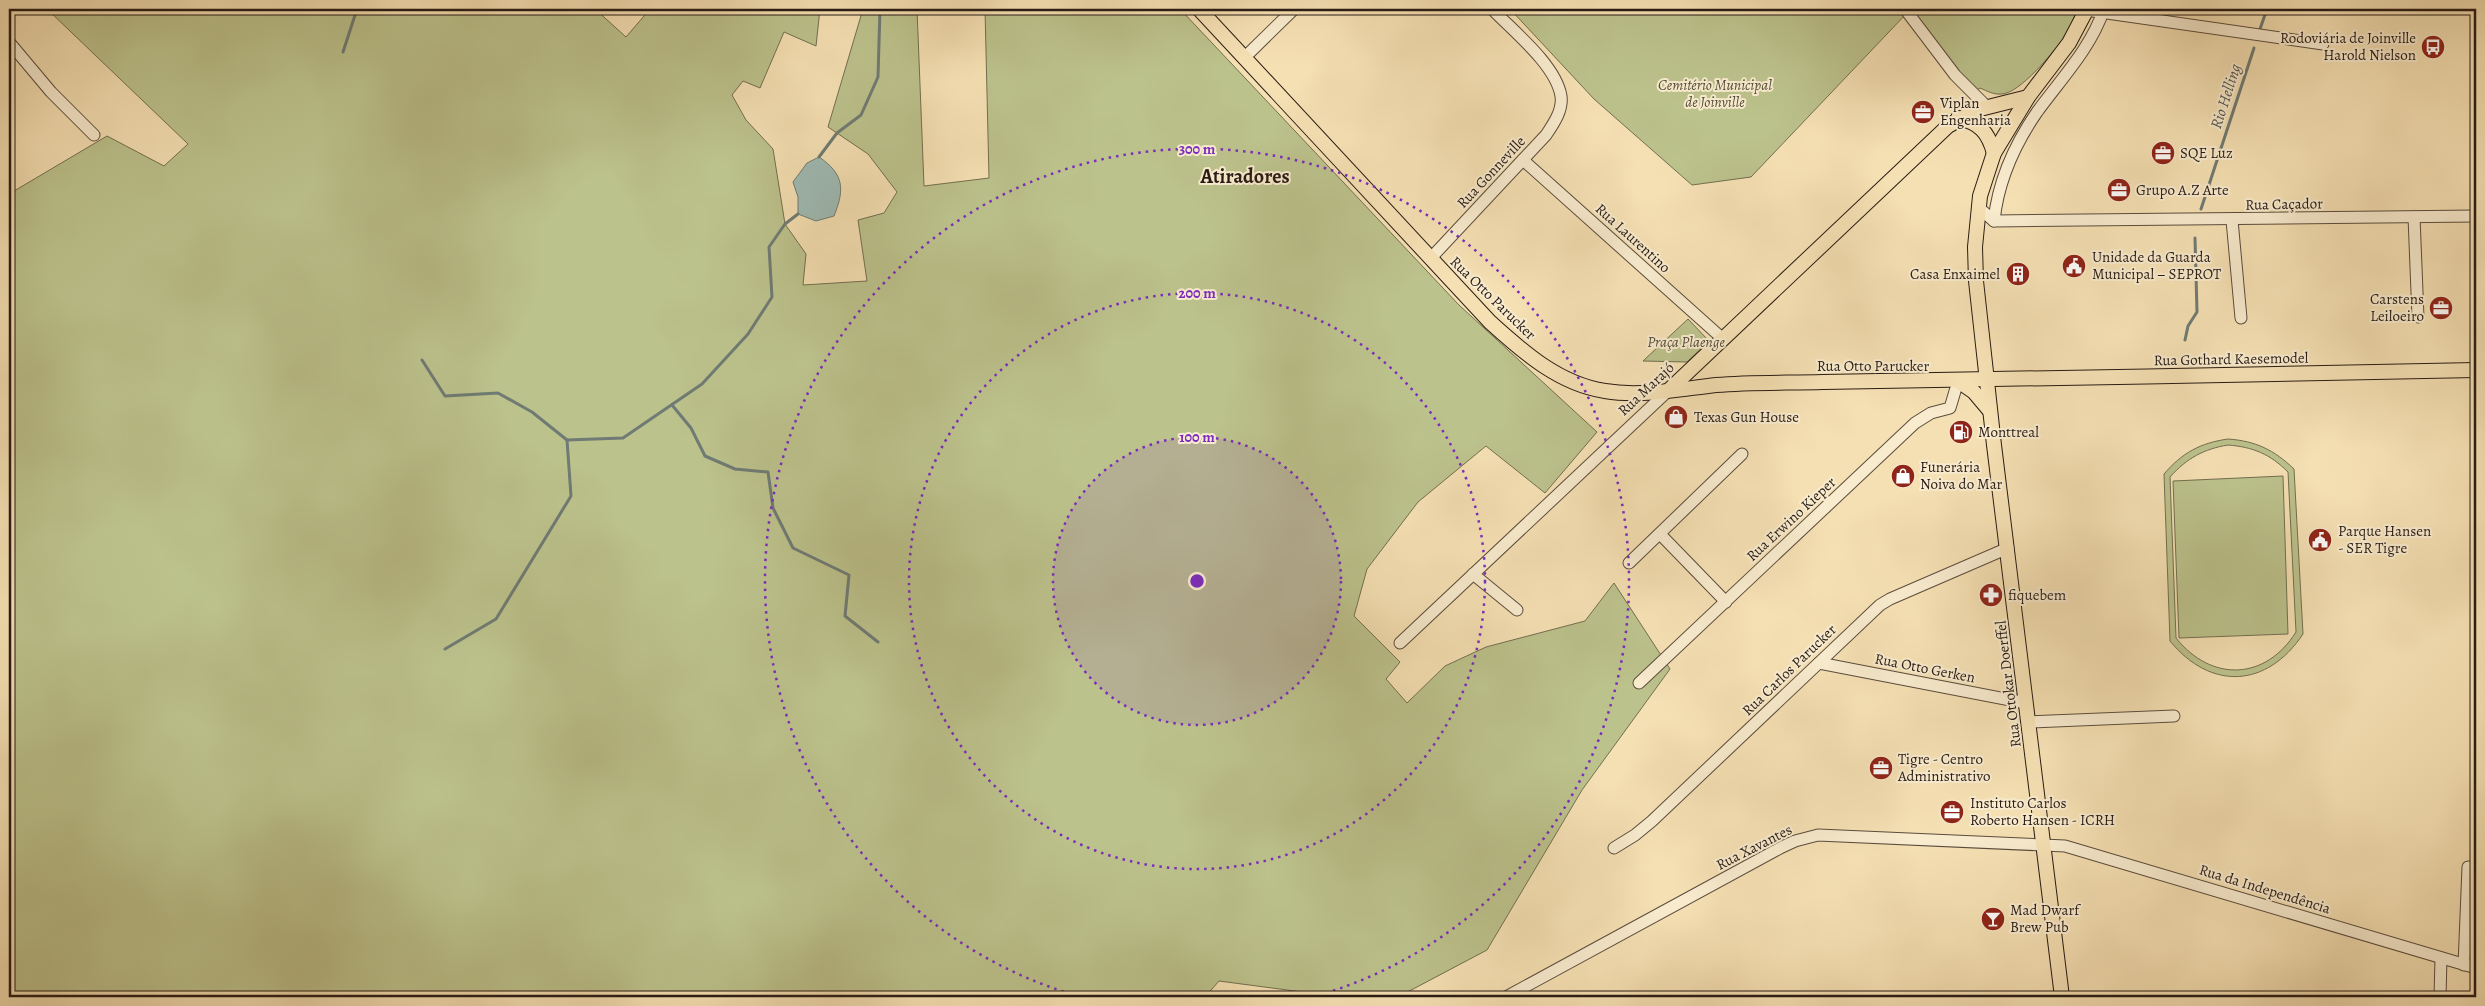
<svg xmlns="http://www.w3.org/2000/svg" width="2485" height="1006" viewBox="0 0 2485 1006" font-family="Alegreya,serif">
	<rect width="100%" height="100%" fill="#f5e0b3"/>
	<filter id="stains"><feTurbulence type="fractalNoise" baseFrequency=".004" numOctaves="4"/><feColorMatrix values="0 0 0 0 .2 0 0 0 0 .09 0 0 0 0 .02 0 0 0 .5 -.17"/></filter>
	<radialGradient id="worn" r=".72"><stop offset=".6" stop-color="#630" stop-opacity="0"/><stop offset="1" stop-color="#630" stop-opacity=".3"/></radialGradient>
	<g fill="#bcc28c" stroke="#726e50" fill-rule="evenodd">
		<path d="M47 9H595L626 37 650 9H820L816 46 784 32 760 88 743 81 732 95 746 120 773 149 785 224 806 254 803 285 867 281 858 220 884 213 897 192 868 154 828 127 863 9H917L924 186 989 178 985 9H1180L1459 305 1597 432 1545 493 1486 446 1418 502 1367 569 1354 616 1400 662 1386 679 1407 703 1445 666 1486 647 1585 621 1614 583 1670 669 1582 790 1487 950 1398 997H1340L1219 981 1205 997H9V194L107 136 164 166 188 144Z"/>
		<path d="M1510 9H2077C2074 18 2070 29 2064 37 2054 52 2020 93 2002 94 1994 95 1987 91 1980 88L1973 93 1907 13 1751 177 1692 185 1594 99Z"/>
		<path d="M1688 319 1709 341 1687 362 1643 361Z"/>
		<path d="M2228 439C2256 441 2274 450 2294 469L2303 634C2267 688 2211 691 2170 641L2164 474C2182 453 2200 443 2228 439ZM2228 445C2253 447 2270 454 2288 472L2296 632C2266 680 2212 683 2176 638L2170 477C2187 458 2204 449 2228 445Z"/>
		<path d="M2283 476 2288 634 2179 638 2173 481Z"/>
	</g>
	<path fill="#9ebbb4" stroke="#6f7b74" d="M819 157C844 174 845 189 834 216L816 221 798 214V197L793 182 807 163Z"/>
	<g fill="none" stroke-linecap="round" stroke-linejoin="round">
		<g stroke="#6f7b74" stroke-width="3">
			<path d="M2260 29 2267 9"/>
			<path d="M343 52 357 9"/>
			<path d="M819 157 837 133 861 115 878 77 880 9"/>
			<path d="M2201 209 2254 48"/>
			<path d="M2185 340 2188 326 2197 312 2195 238"/>
			<path d="M422 360 445 396 498 393 532 412 567 440 623 438 702 384 748 334 772 297 769 247 785 224 798 214"/>
			<path d="M672 405 691 428 705 456 735 469 768 472 773 508 793 548 849 575 845 616 878 642"/>
			<path d="M445 649 496 619 571 496 567 440"/>
		</g>
		<g stroke="#5b4c3c" stroke-width="13">
			<g id="minor">
				<path d="M2086 10 2323 44"/>
				<path d="M1908 13 1955 75 1987 107"/>
				<path d="M9 42 51 92 94 135"/>
				<path d="M1244 58 1294 9"/>
				<path d="M1523 160 1723 339"/>
				<path d="M1978 207 1994 221 2476 216"/>
				<path d="M2414 217 2418 317"/>
				<path d="M2232 220 2241 318"/>
				<path d="M1994 221C1998 182 2015 144 2037 112 2061 79 2091 48 2104 9"/>
				<path d="M1430 259 1546 135C1554 123 1563 110 1561 96 1556 65 1513 31 1492 9"/>
				<path d="M1660 534 1726 602"/>
				<path d="M1629 563 1742 454"/>
				<path d="M1473 574 1517 610"/>
				<path d="M1400 643 1669 390"/>
				<path d="M1819 663 2026 703"/>
				<path d="M1639 683 1915 423 1931 413 1950 408 1958 381"/>
				<path d="M2029 722 2174 716"/>
				<path d="M1614 848 1635 835 1652 821 1880 605 1890 599 2008 548"/>
				<path d="M2464 965 2468 867H2476"/>
				<path d="M1506 997 1782 847 1795 841 1818 835 2065 846 2476 968"/>
				<path d="M2440 997 2441 958"/>
			</g>
		</g>
		<g stroke="#281b14" stroke-width="16">
			<g id="major">
				<path d="M1199 9 1490 322C1523 352 1559 384 1605 391 1641 397 1680 389 1716 385 1751 382 1787 383 1823 382 2041 378 2258 375 2476 370"/>
				<path d="M1958 118C1980 123 1988 132 1994 153"/>
				<path d="M1958 381 1974 392 1990 411"/>
				<path d="M1669 390 1948 126 1976 110 2028 97"/>
				<path d="M2062 997 1994 445 1976 281 1975 247 1980 196 1994 153 2028 97 2069 43 2087 9"/>
			</g>
		</g>
		<use href="#minor" stroke="#f8ebce" stroke-width="11"/>
		<use href="#major" stroke="#f5e0b3" stroke-width="14"/>
	</g>
	<circle cx="1197" cy="581" r="144" fill="#7b2cbf" fill-opacity=".12"/>
	<g fill="none" stroke="#7b2cbf" stroke-width="2.5" stroke-dasharray="2.5 5">
		<circle cx="1197" cy="581" r="144"/>
		<circle cx="1197" cy="581" r="288"/>
		<path d="M1078 996A432 432 0 1 1 1316 996"/>
	</g>
	<defs>
		<g id="bus-disc" transform="scale(1.25)"><circle r="9.5" fill="#8f2418" stroke="#f8ebce"/><path d="M-5-6H5V4H4V6H2V4H-2V6H-4V4H-5ZM-3.5-4V0h7V-4ZM-3.5 1.2v1.5H-2V1.2ZM2 1.2v1.5H3.5V1.2Z" fill="#fff"/></g>
		<g id="office-disc" transform="scale(1.25)"><circle r="9.5" fill="#8f2418" stroke="#f8ebce"/><path d="M-6-3h4V-5.5h4V-3h4V5H-6ZM-1-4.5V-3h2v-1.5ZM-6 0V1H6V0Z" fill="#fff"/></g>
		<g id="civic-disc" transform="scale(1.25)"><circle r="9.5" fill="#8f2418" stroke="#f8ebce"/><path d="M-.6-6.5H3V-4.5H.6V-3L4-1V1h2V6H-6V1h2V-1L-.6-3ZM-1.2 2.5V6h2.4V2.5Z" fill="#fff"/></g>
		<g id="building-disc" transform="scale(1.25)"><circle r="9.5" fill="#8f2418" stroke="#f8ebce"/><path d="M-4-6H4V6H1V3H-1V6H-4ZM-2.5-4.3h1.7v1.8h-1.7ZM.8-4.3h1.7v1.8H.8ZM-2.5-1h1.7V.8h-1.7ZM.8-1h1.7V.8H.8Z" fill="#fff"/></g>
		<g id="shop-disc" transform="scale(1.25)"><circle r="9.5" fill="#8f2418" stroke="#f8ebce"/><path d="M-5-2.5h2.3a2.7 3.5 0 0 1 5.4 0H5L5.5 6h-11ZM-1.5-2.5h3a1.5 2.3 0 0 0-3 0Z" fill="#fff"/></g>
		<g id="fuel-disc" transform="scale(1.25)"><circle r="9.5" fill="#8f2418" stroke="#f8ebce"/><path d="M-5.5-6h7V0h2V4h1.3V-2.5L3-4.5l.8-.8L6-3V5H2.5V1h-1V6h-7ZM-4.2-4.7v3.2H.2V-4.7Z" fill="#fff"/></g>
		<g id="pharmacy-disc" transform="scale(1.25)"><circle r="9.5" fill="#8f2418" stroke="#f8ebce"/><path d="M-2-6h4v4h4v4h-4v4h-4v-4h-4v-4h4Z" fill="#fff"/></g>
		<g id="bar-disc" transform="scale(1.25)"><circle r="9.5" fill="#8f2418" stroke="#f8ebce"/><path d="M-6-5H6L.8 .8V4.5H3.5V6h-7V4.5H-.8V.8Z" fill="#fff"/></g>
	</defs>
	<g fill-rule="evenodd">
		<use href="#bus-disc" x="2433" y="47"/>
		<use href="#office-disc" x="1923" y="112"/>
		<use href="#office-disc" x="2163" y="153"/>
		<use href="#office-disc" x="2119" y="190"/>
		<use href="#civic-disc" x="2074" y="266"/>
		<use href="#building-disc" x="2018" y="274"/>
		<use href="#office-disc" x="2441" y="308"/>
		<use href="#shop-disc" x="1676" y="417"/>
		<use href="#fuel-disc" x="1961" y="432"/>
		<use href="#shop-disc" x="1903" y="476"/>
		<use href="#civic-disc" x="2320" y="540"/>
		<use href="#pharmacy-disc" x="1991" y="595"/>
		<use href="#office-disc" x="1881" y="768"/>
		<use href="#office-disc" x="1952" y="812"/>
		<use href="#bar-disc" x="1993" y="919"/>
	</g>
	<g text-anchor="middle" stroke-width="4" stroke-linejoin="round" paint-order="stroke">
		<g font-size="15" fill="#281b14" stroke="#f8ebce" text-anchor="start">
			<text x="2416" y="43" text-anchor="end">Rodoviária de Joinville<tspan x="2416" dy="17">Harold Nielson</tspan></text>
			<text x="1940" y="108">Viplan<tspan x="1940" dy="17">Engenharia</tspan></text>
			<text x="2180" y="158">SQE Luz</text>
			<text x="2136" y="195">Grupo A.Z Arte</text>
			<text x="2092" y="262">Unidade da Guarda<tspan x="2092" dy="17">Municipal – SEPROT</tspan></text>
			<text x="2000" y="279" text-anchor="end">Casa Enxaimel</text>
			<text x="2424" y="304" text-anchor="end">Carstens<tspan x="2424" dy="17">Leiloeiro</tspan></text>
			<text x="1694" y="422">Texas Gun House</text>
			<text x="1978" y="437">Monttreal</text>
			<text x="1920" y="472">Funerária<tspan x="1920" dy="17">Noiva do Mar</tspan></text>
			<text x="2338" y="536">Parque Hansen<tspan x="2338" dy="17">- SER Tigre</tspan></text>
			<text x="2008" y="600">fiquebem</text>
			<text x="1898" y="764">Tigre - Centro<tspan x="1898" dy="17">Administrativo</tspan></text>
			<text x="1970" y="808">Instituto Carlos<tspan x="1970" dy="17">Roberto Hansen - ICRH</tspan></text>
			<text x="2010" y="915">Mad Dwarf<tspan x="2010" dy="17">Brew Pub</tspan></text>
		</g>
		<g font-size="15" font-style="italic" fill="#544d38" stroke="#f8ebce">
			<text x="1715" y="90">Cemitério Municipal<tspan x="1715" dy="17">de Joinville</tspan></text>
			<text x="1686" y="347">Praça Plaenge</text>
		</g>
		<g font-size="15" fill="#281b14" stroke="#f8ebce">
			<text transform="translate(1491 172) rotate(-47)" y="5">Rua Gonneville</text>
			<text transform="translate(2284 204) rotate(-1)" y="5">Rua Caçador</text>
			<text transform="translate(1633 238) rotate(42)" y="5">Rua Laurentino</text>
			<text transform="translate(1493 298) rotate(44)" y="5">Rua Otto Parucker</text>
			<text transform="translate(2231 359) rotate(-1)" y="5">Rua Gothard Kaesemodel</text>
			<text x="1873" y="371">Rua Otto Parucker</text>
			<text transform="translate(1646 389) rotate(-43)" y="5">Rua Marajó</text>
			<text transform="translate(1791 519) rotate(-43)" y="5">Rua Erwino Kieper</text>
			<text transform="translate(1925 668) rotate(11)" y="5">Rua Otto Gerken</text>
			<text transform="translate(1789 670) rotate(-44)" y="5">Rua Carlos Parucker</text>
			<text transform="translate(2008 684) rotate(-97)" y="5">Rua Ottokar Doerffel</text>
			<text transform="translate(1754 847) rotate(-27)" y="5">Rua Xavantes</text>
			<text transform="translate(2265 889) rotate(17)" y="5">Rua da Independência</text>
		</g>
		<g font-size="16" font-style="italic" fill="#51534c" stroke="#f8ebce">
			<text transform="translate(2225 96) rotate(-72)" y="6">Rio Helling</text>
		</g>
		<g font-size="20" font-weight="bold" fill="#281b14" stroke="#f8ebce">
			<text x="1245" y="183">Atiradores</text>
		</g>
	</g>
	<circle cx="1197" cy="581" r="8" fill="#7b2cbf" stroke="#f8ebce" stroke-width="2.5"/>
	<g font-size="15" text-anchor="middle" font-weight="bold" fill="#7b2cbf" stroke="#f8ebce" stroke-width="4" stroke-linejoin="round" paint-order="stroke">
		<text x="1197" y="154">300 m</text>
		<text x="1197" y="298">200 m</text>
		<text x="1197" y="442">100 m</text>
	</g>
	<rect width="2485" height="1006" fill="none" stroke="#f5e0b3" stroke-width="30"/>
	<rect x="10" y="10" width="2465" height="986" fill="none" stroke="#281b14" stroke-width="2.5"/>
	<rect x="15" y="15" width="2455" height="976" fill="none" stroke="#281b14"/>
	<rect width="100%" height="100%" filter="url(#stains)"/>
	<rect width="100%" height="100%" fill="url(#worn)"/>
</svg>
